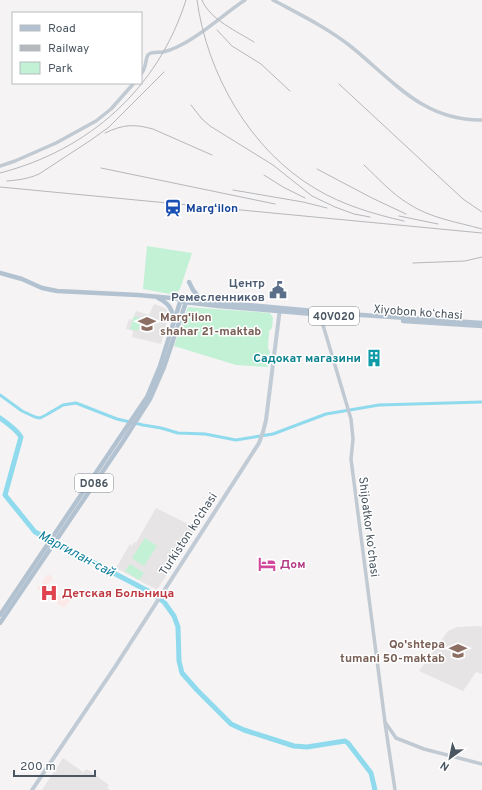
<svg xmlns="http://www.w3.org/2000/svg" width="482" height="790" viewBox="0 0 482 790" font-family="Overpass,sans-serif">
	<rect width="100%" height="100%" fill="#f5f3f3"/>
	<g fill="#e6e4e5">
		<path d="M154 304 163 307 167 310 169 314 161 344 132 337 133 331 126 329 129 319 132 320 136 311 149 315Z"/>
		<path d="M156 508 194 527 192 530 194 532 157 590 116 568 130 544 132 546 134 542 136 543Z"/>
		<path d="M476 626 482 627V674L476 672 463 691 419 671 448 631 457 627Z"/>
		<path d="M63 758 83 772 87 769 109 785 107 788 110 790H42Z"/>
	</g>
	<path fill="#fce8e6" d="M48 574 53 578 47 586 45 584 44 585 64 600 66 598 70 600 64 608 37 588 43 583 42 582Z"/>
	<g fill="#c3f1d5">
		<path d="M147 246 192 253 180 289 175 295 143 289Z"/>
		<path d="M188 307 270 313 273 318 272 328 269 331 268 348 270 352 268 367 236 365 174 346Z"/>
		<path d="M134 316 142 319 138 331 130 329Z"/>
		<path d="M145 538 157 546 144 566 132 558Z"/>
		<path d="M130 564 144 573 139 580 125 571Z"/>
	</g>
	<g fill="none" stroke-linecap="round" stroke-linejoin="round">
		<path stroke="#90daee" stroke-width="3" d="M0 395 22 411 35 417 40 418 46 415 63 405 76 403 117 419 143 425 161 428 178 433 205 434 236 440 273 434 326 414 379 405 482 402"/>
		<path stroke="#90daee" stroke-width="5" d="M0 418C8 424 16 429 21 437L5 495 35 532 150 592 164 602 174 616 178 627 179 661 182 673 197 690 231 724 244 730 294 746 307 747 345 741 348 743 371 773 375 790"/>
		<g stroke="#c1cad2" stroke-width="3.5">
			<path d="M273 0C299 14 326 27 349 45 392 79 422 121 482 120"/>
			<path d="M141 74C147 67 145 59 148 55 151 51 159 53 163 52 168 51 173 49 177 47 203 35 222 15 245 0"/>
			<path d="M0 166 15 161 56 143 96 121 111 109 134 83"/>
			<path d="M320 315 351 419 353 439 351 459 385 722 396 738 424 749 482 764"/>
			<path d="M385 723 395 790"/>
		</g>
		<path stroke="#c1cbd6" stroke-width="4" d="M32 790 115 667 259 443 263 432 266 420 280 308"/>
		<g stroke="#b3c2d1" stroke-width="4.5">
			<path d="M0 273 22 279 42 288 57 291 138 295 347 314 482 323"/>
			<path d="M189 282 193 290 202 301"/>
			<path d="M158 298C169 303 172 309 174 320"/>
			<path d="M184 302 218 306 348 317"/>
			<path d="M403 321 482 326"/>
			<path d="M0 615 147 397 160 366 181 299"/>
			<path d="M0 623 122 443 150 399 164 367 187 299"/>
		</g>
		<g stroke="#b5b8bd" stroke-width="1">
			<path d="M197 0C207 74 250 150 316 189 343 205 373 214 404 221"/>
			<path d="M202 0C209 19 238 32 254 42"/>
			<path d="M217 30 232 46 261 64 290 91"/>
			<path d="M339 84 463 199 482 212"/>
			<path d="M191 105 202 119 210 126 273 165 312 196 335 207 354 214 370 217"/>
			<path d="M105 133C124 124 134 124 153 129L212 155"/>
			<path d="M364 165C378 178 392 194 409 204 430 218 457 222 482 229"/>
			<path d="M101 168 275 204"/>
			<path d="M317 169 372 198 406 214"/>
			<path d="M0 173C89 150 158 89 186 0"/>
			<path d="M264 175 283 187 305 198"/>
			<path d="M7 181C18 180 28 179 39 174L91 140 109 127 164 72"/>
			<path d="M0 187 482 233"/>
			<path d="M233 190 303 202 327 208"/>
			<path d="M399 216 438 224"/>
			<path d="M413 263 465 261 482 257"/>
		</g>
	</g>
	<defs>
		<g id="station-bare" transform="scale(1.38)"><path d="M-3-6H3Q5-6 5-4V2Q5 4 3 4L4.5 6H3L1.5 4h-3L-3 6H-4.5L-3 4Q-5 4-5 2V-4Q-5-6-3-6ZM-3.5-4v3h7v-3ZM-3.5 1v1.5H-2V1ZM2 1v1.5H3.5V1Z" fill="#1a4fb4" stroke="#fff" stroke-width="2.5" paint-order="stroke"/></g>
		<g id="civic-bare" transform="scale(1.38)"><path d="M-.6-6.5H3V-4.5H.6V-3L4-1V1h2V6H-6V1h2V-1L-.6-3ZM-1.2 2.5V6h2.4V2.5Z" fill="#5c6f8a" stroke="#fff" stroke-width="2.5" paint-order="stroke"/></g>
		<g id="school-bare" transform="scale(1.38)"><path d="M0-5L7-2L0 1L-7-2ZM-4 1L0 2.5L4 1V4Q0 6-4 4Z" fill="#8d6e63" stroke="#fff" stroke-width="2.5" paint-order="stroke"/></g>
		<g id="building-bare" transform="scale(1.38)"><path d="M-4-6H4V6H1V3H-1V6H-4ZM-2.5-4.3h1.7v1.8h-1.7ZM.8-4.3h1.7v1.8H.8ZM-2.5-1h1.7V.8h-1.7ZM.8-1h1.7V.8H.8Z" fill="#0f9aa8" stroke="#fff" stroke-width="2.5" paint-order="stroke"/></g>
		<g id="hotel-bare" transform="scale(1.38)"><path d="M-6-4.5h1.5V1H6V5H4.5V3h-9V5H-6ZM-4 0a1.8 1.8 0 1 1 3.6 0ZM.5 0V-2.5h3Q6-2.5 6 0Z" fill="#d1479c" stroke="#fff" stroke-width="2.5" paint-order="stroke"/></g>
		<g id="hospital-bare" transform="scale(1.38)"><path d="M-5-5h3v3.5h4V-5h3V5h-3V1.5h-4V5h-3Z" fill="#e0444e" stroke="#fff" stroke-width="2.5" paint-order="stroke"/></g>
	</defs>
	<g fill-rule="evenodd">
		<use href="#station-bare" x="173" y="208"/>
		<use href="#civic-bare" x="278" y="290"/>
		<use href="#school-bare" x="147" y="324"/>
		<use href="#building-bare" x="374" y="358"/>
		<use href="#hotel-bare" x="267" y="564"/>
		<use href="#hospital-bare" x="49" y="593"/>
		<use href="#school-bare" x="458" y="651"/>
	</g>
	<g text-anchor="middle" stroke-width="3" stroke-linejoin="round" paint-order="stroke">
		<g fill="#fff" stroke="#808990" stroke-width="1">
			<rect x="309" y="307" width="50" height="18" rx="3"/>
			<rect x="75" y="474" width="38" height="18" rx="3"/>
		</g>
		<g font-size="11" font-weight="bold" fill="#4a5661">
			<text x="334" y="320">40V020</text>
			<text x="94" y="487">D086</text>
		</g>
		<g font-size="12" font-weight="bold" fill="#164399" stroke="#fff" text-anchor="start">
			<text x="186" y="212">Margʻilon</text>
		</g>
		<g font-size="12" font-weight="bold" fill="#4e5e75" stroke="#fff" text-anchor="end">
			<text x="265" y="287">Центр<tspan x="265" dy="14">Ремесленников</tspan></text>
		</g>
		<g font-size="12" fill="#4a5661" stroke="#fff">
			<text transform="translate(418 312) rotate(4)" y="4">Xiyobon koʻchasi</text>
			<text transform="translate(369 527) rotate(83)" y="4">Shijoatkor koʻchasi</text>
			<text transform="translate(188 534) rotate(-57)" y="4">Turkiston ko’chasi</text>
		</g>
		<g font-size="12" font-weight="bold" fill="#785e54" stroke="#fff" text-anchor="start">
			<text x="160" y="321">Marg'ilon<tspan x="160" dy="14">shahar 21-maktab</tspan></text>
			<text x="445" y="648" text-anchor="end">Qo'shtepa<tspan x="445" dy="14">tumani 50-maktab</tspan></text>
		</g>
		<g font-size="12" font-weight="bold" fill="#0d838f" stroke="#fff" text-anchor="end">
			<text x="361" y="362">Садокат магазини</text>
		</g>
		<g font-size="12" font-weight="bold" fill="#b23c85" stroke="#fff" text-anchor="start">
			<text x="280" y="568">Дом</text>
		</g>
		<g font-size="12" font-weight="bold" fill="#be3a42" stroke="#fff" text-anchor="start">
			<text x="62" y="597">Детская Больница</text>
		</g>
		<g font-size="13" font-style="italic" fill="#0c7c9b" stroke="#fff">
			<text transform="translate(77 553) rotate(28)" y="5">Маргилан-сай</text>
		</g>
	</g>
	<rect x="12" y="12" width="130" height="72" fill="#ffffff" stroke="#b7bbc0"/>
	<rect x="20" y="25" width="20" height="6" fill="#b3c2d1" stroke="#b7bbc0"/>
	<text x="48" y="32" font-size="12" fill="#4a5661">Road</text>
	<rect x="20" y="45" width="20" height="6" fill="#b5b8bd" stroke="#b7bbc0"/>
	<text x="48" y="52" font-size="12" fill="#4a5661">Railway</text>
	<rect x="20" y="62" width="20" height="12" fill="#c3f1d5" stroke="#b7bbc0"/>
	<text x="48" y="72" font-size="12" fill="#4a5661">Park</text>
	<g transform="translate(450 758) rotate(213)" stroke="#ffffff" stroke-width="3" paint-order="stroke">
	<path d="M0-3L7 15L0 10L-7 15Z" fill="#4a5661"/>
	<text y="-6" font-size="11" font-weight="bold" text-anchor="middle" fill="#4a5661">N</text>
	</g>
	<path d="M14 770v6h81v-6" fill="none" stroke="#4a5661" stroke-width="2"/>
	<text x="20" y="770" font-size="12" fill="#4a5661" stroke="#ffffff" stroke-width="3" paint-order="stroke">200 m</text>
</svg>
